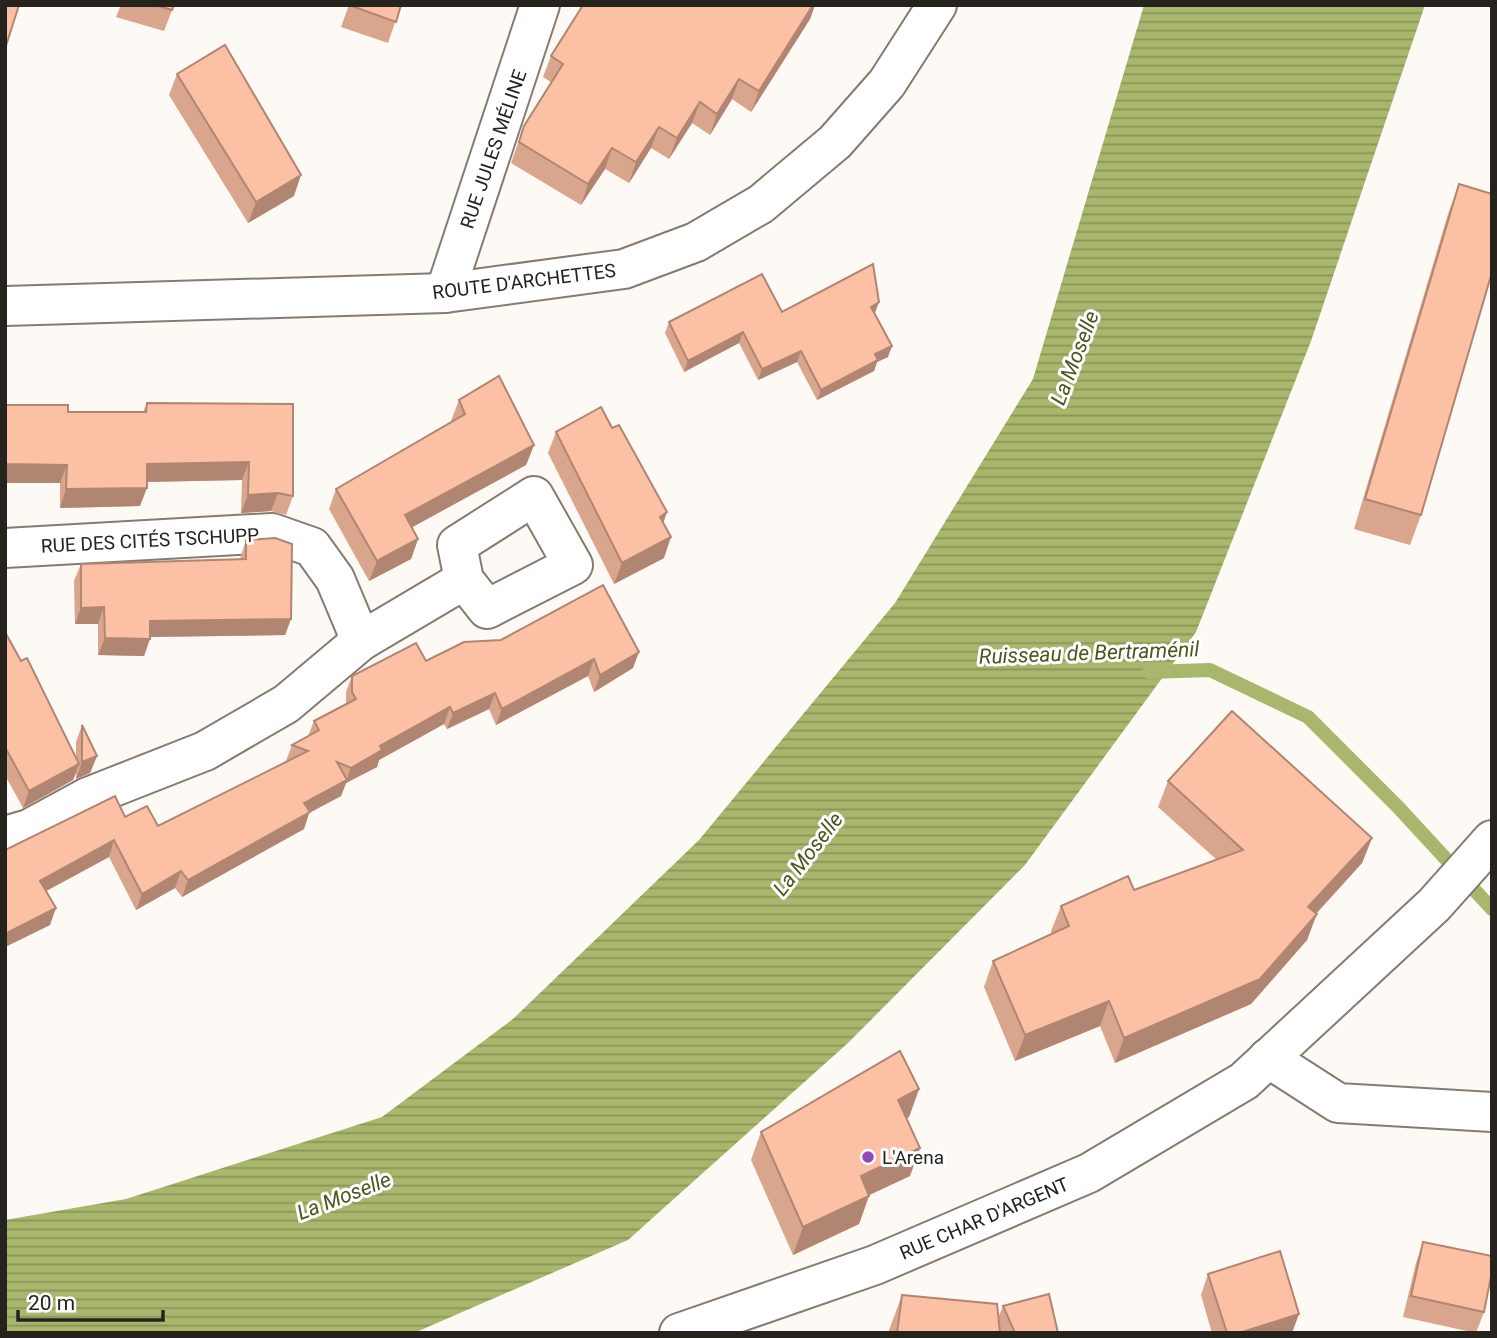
<svg xmlns="http://www.w3.org/2000/svg" width="1497" height="1338" viewBox="0 0 1497 1338" font-family="Roboto,sans-serif">
	<defs>
		<pattern id="water-rules" width="6" height="5" patternUnits="userSpaceOnUse" patternTransform="scale(1.75)"><rect width="6" height="5" fill="#a9b76d"/><path d="M0 2.5h6" fill="none" stroke="#899459"/></pattern>
	</defs>
	<rect width="100%" height="100%" fill="#fdf9f4"/>
	<path fill="url(#water-rules)" d="M1144 5H1425L1311 341 1196 632 1025 865 848 1043 628 1240 414 1333H5V1220L126 1199 382 1117 513 1019 699 840 895 603 1033 379Z"/>
	<g fill="none" stroke-linecap="round" stroke-linejoin="round">
		<path stroke="#a9b76d" stroke-width="14" d="M1149 672 1210 670 1308 717 1398 807 1492 909"/>
		<g stroke="#857b70" stroke-width="42">
			<g id="street">
				<path d="M445 293 540 5"/>
				<path d="M534 496 573 565 487 609 464 580 457 545Z"/>
				<path d="M5 548 272 533 312 547 335 579 361 641 286 704 205 751 88 797 29 829 5 836"/>
				<path d="M361 641 464 580"/>
				<path d="M1268 1058 1338 1103 1492 1112"/>
			</g>
		</g>
		<g stroke="#857b70" stroke-width="42">
			<path id="secondary" d="M5 306 445 293 624 269 696 242 761 204 835 142 887 83 937 5"/>
		</g>
		<g stroke="#857b70" stroke-width="42">
			<path id="primary" d="M679 1333 875 1265 1089 1173 1244 1081 1434 905 1492 840"/>
		</g>
		<use href="#street" stroke="#fff" stroke-width="38"/>
		<use href="#secondary" stroke="#fff" stroke-width="38"/>
		<use href="#primary" stroke="#fff" stroke-width="38"/>
	</g>
	<g fill="#d9a58d">
		<path d="M121 5H174L164 31 116 17Z"/>
		<path d="M349 5H401L388 43 341 27Z"/>
		<path d="M583 5H815L810 19 751 112 732 99 710 135 692 123 669 159 651 148 629 183 605 169 581 205 511 163 524 126 551 82 543 77 551 56Z"/>
		<path d="M177 74 294 196 248 223 169 95Z"/>
		<path d="M1459 184 1421 515 1410 545 1354 529 1448 214Z"/>
		<path d="M782 312 875 313 874 314 888 357 877 362 874 371 817 400 797 362 758 380 739 343 684 372 665 333 669 322Z"/>
		<path d="M459 400 534 445 526 465 412 527 418 539 411 559 369 581 329 509 336 489 452 422 451 421Z"/>
		<path d="M147 403 293 404V496L286 515 271 511 241 513 242 480 147 482 140 506 60 508V483H5V405L68 412H143Z"/>
		<path d="M556 432 663 523 664 558 614 584 548 453Z"/>
		<path d="M246 540 291 619 285 635 150 637 144 656 98 655V624H75L74 581 81 564 240 559Z"/>
		<path d="M603 585 633 668 594 692 588 676 496 725 489 709 447 729 444 724 379 760 377 767 346 783 341 796 309 813 304 829 182 897 175 888 136 910 109 857 46 891 50 925 5 947V850L125 817 158 826 287 761H286L292 745 308 736 314 721 346 704V692L352 676 426 661 501 640Z"/>
		<path d="M5 632 76 757V742L82 725 97 756 90 773 76 779V773L73 780 23 808 5 775Z"/>
		<path d="M1168 781 1372 838 1362 863 1316 914 1307 940 1251 1004 1115 1063 1100 1026 1015 1061 984 987 993 961 1052 934 1051 931 1061 906 1134 890 1217 860 1158 807Z"/>
		<path d="M919 1089 909 1117 906 1119 910 1176 869 1195 859 1224 793 1255 751 1160 761 1132Z"/>
		<path d="M1423 1242 1484 1312 1476 1333 1403 1317 1416 1263Z"/>
		<path d="M1208 1274 1292 1333H1212L1201 1295Z"/>
		<path d="M902 1295 998 1318 1003 1306 1058 1333H888Z"/>
	</g>
	<g fill="#b08673">
		<path d="M813 5H815L810 19 751 112 759 91Z"/>
		<path d="M739 79 732 99 710 135 717 114Z"/>
		<path d="M700 102 692 123 669 159 677 138Z"/>
		<path d="M659 127 651 148 629 183 636 162Z"/>
		<path d="M612 148 605 169 581 205 588 184Z"/>
		<path d="M301 175 294 196 248 223 256 202Z"/>
		<path d="M879 302 875 313 867 318 871 307Z"/>
		<path d="M743 332 739 343 684 372 688 361Z"/>
		<path d="M892 346 888 357 877 362 874 371 817 400 821 390 875 354Z"/>
		<path d="M801 351 797 362 758 380 762 369Z"/>
		<path d="M534 445 526 465 398 535 405 515Z"/>
		<path d="M249 462 242 480 140 482 147 464Z"/>
		<path d="M5 464 67 465 60 483H5Z"/>
		<path d="M147 488 140 506 60 508 66 489Z"/>
		<path d="M278 493 271 511 241 513 248 495Z"/>
		<path d="M667 512 660 533V517Z"/>
		<path d="M671 537 664 558 614 584 622 563Z"/>
		<path d="M418 539 411 559 369 581 377 561Z"/>
		<path d="M104 607 98 624H75L81 608Z"/>
		<path d="M291 619 285 635 144 637 150 621Z"/>
		<path d="M105 638 150 639 144 656 98 655Z"/>
		<path d="M639 652 633 668 594 692 600 675Z"/>
		<path d="M594 659 588 676 496 725 502 709Z"/>
		<path d="M495 693 489 709 447 729 453 713Z"/>
		<path d="M450 707 444 724 379 760 377 767 346 783 341 796 309 813 304 829 182 897 188 880 304 803 346 781 351 768 380 746Z"/>
		<path d="M97 756 90 773 76 779 82 762Z"/>
		<path d="M79 764 73 780 23 808 29 791Z"/>
		<path d="M1372 838 1362 863 1299 932 1308 907Z"/>
		<path d="M114 840 109 857 35 897 40 881Z"/>
		<path d="M181 871 175 888 136 910 142 894Z"/>
		<path d="M56 908 50 925 5 947V934Z"/>
		<path d="M1317 914 1307 940 1251 1004 1115 1063 1124 1038Z"/>
		<path d="M1109 1001 1100 1026 1015 1061 1025 1035Z"/>
		<path d="M919 1089 909 1117 887 1128 898 1100Z"/>
		<path d="M920 1148 910 1176 850 1204 861 1176Z"/>
		<path d="M869 1196 859 1224 793 1255 803 1227Z"/>
		<path d="M1299 1314 1292 1333H1239Z"/>
	</g>
	<g fill="#fcc0a4" stroke="#b08673" stroke-width="2">
		<path d="M5 5H19L5 49Z"/>
		<path d="M155 5H174L172 10Z"/>
		<path d="M349 5H401L396 22Z"/>
		<path d="M583 5H813L759 91 739 79 717 114 700 102 677 138 659 127 636 162 612 148 588 184 519 142 524 126 563 64 551 56Z"/>
		<path d="M225 45 301 175 256 202 177 74Z"/>
		<path d="M1459 184 1492 194V272L1421 515 1365 499Z"/>
		<path d="M873 264 879 302 871 307 892 346 875 354 878 360 821 390 801 351 762 369 743 332 688 361 669 322 762 274 782 312Z"/>
		<path d="M499 376 534 445 405 515 418 539 377 561 336 489 465 414 459 400Z"/>
		<path d="M147 403 293 404V496L278 493 248 495 249 462 147 464V488L66 489 67 465 5 464V405H68V412H146Z"/>
		<path d="M601 407 612 428 619 425 667 512 660 517 671 537 622 563 556 432Z"/>
		<path d="M275 538 292 544 291 619 150 621V639L105 638 104 607 81 608V564L246 559V540Z"/>
		<path d="M603 585 639 652 600 675 594 659 502 709 495 693 453 713 450 707 380 746 382 750 351 768 337 762 347 780 304 803 310 812 188 880 181 871 142 894 114 840 40 881 56 908 5 934V850L115 796 125 817 147 806 158 826 308 751 292 745 319 730 314 721 356 699 352 692V676L416 643 426 661 464 642 501 640Z"/>
		<path d="M5 632 21 661 27 658 79 764 29 791 5 747Z"/>
		<path d="M1232 711 1372 838 1308 907 1317 914 1260 979 1124 1038 1109 1001 1025 1035 993 961 1069 926 1061 906 1128 876 1134 890 1243 850 1168 781Z"/>
		<path d="M82 725 97 756 82 762Z"/>
		<path d="M900 1051 919 1089 898 1100 920 1148 861 1176 869 1196 803 1227 761 1132Z"/>
		<path d="M1423 1242 1492 1256V1271L1484 1312 1411 1296Z"/>
		<path d="M1280 1251 1299 1314 1239 1333H1227L1208 1274Z"/>
		<path d="M1049 1294 1058 1333H1015L1003 1306Z"/>
		<path d="M902 1295 997 1304 1000 1333H897Z"/>
	</g>
	<circle fill="#9249bb" stroke="#fff" stroke-width="2.5" cx="868" cy="1157" r="7"/>
	<g text-anchor="middle" stroke-width="6" stroke-linejoin="round" paint-order="stroke">
		<g font-size="19" fill="#26221e" stroke="#fff">
			<text transform="translate(493 149) rotate(-71)" y="7">RUE JULES MÉLINE</text>
			<text transform="translate(524 281) rotate(-7)" y="7">ROUTE D'ARCHETTES</text>
			<text transform="translate(150 540) rotate(-3)" y="7">RUE DES CITÉS TSCHUPP</text>
			<text transform="translate(984 1218) rotate(-23)" y="7">RUE CHAR D'ARGENT</text>
		</g>
		<g font-size="19" fill="#26221e" stroke="#fff" text-anchor="start">
			<text x="882" y="1164">L'Arena</text>
		</g>
		<g font-size="21" font-style="italic" fill="#4d5620" stroke="#fff">
			<text transform="translate(1075 358) rotate(-69)" y="7">La Moselle</text>
			<text transform="translate(1089 653) rotate(-2)" y="7">Ruisseau de Bertraménil</text>
			<text transform="translate(808 854) rotate(-52)" y="7">La Moselle</text>
			<text transform="translate(344 1196) rotate(-21)" y="7">La Moselle</text>
		</g>
	</g>
	<rect width="1497" height="1338" fill="none" stroke="#26221e" stroke-width="14"/>
	<path d="M18 1310v10h145v-10" fill="none" stroke="#26221e" stroke-width="3.5"/>
	<text x="28" y="1310" font-size="21" fill="#26221e" stroke="#ffffff" stroke-width="5" paint-order="stroke">20 m</text>
</svg>
